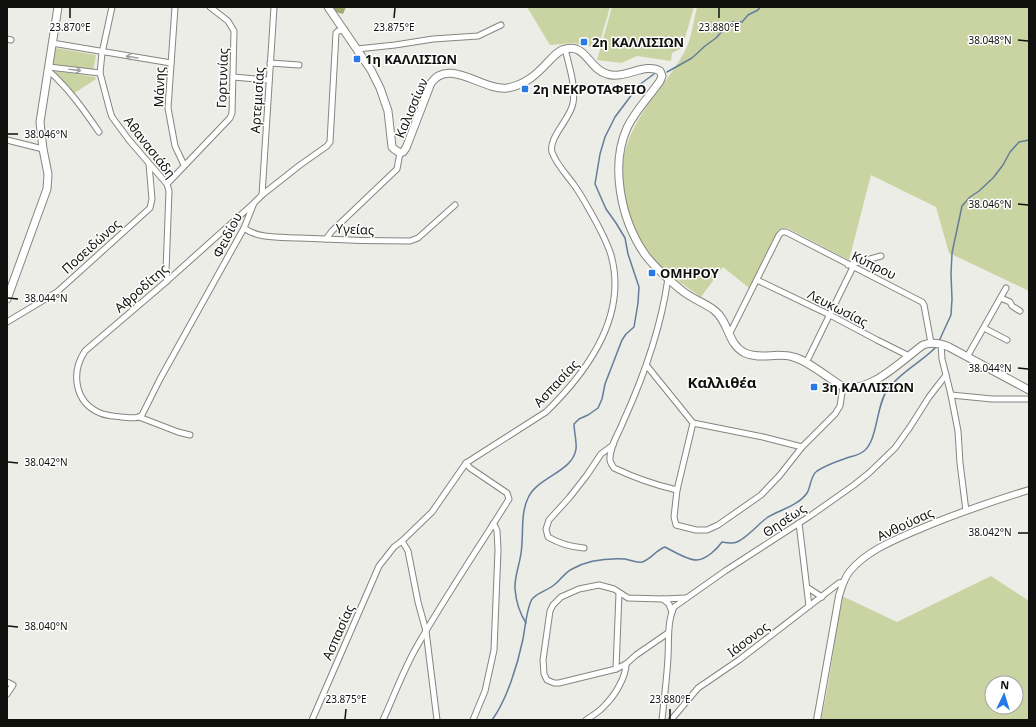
<svg xmlns="http://www.w3.org/2000/svg" width="1036" height="727" viewBox="0 0 1036 727" font-family="'Noto Sans',sans-serif">
	<rect width="100%" height="100%" fill="#ebede6"/>
	<g fill="#cad4a2" fill-rule="evenodd">
		<path d="M527 7H610L598 48 573 43 550 45Z"/>
		<path d="M612 7H694L682 48 672 53 671 61 637 56 621 63 597 60Z"/>
		<path d="M697 7H1029V291L949 253 936 207 871 175 849 260 787 228 779 229 749 288 723 267 701 297C681 283 659 268 644 248 633 231 622 193 622 173 622 160 626 144 632 132 646 102 670 79 685 51 691 40 694 19 697 7Z"/>
		<path d="M56 48 96 55 93 72 53 64Z"/>
		<path d="M56 71 95 77 96 79 73 94 55 73Z"/>
		<path d="M991 576 1029 601V720H821C831 679 834 638 842 596L897 622ZM992 683H1016V707H992Z"/>
	</g>
	<path fill="#a2ac74" d="M330 7H346L343 14 336 12Z"/>
	<g fill="none" stroke-linecap="round" stroke-linejoin="round">
		<g stroke="#657c9b" stroke-width="1.5">
			<path d="M667 72 692 58 705 46 716 38 726 27 732 22H742L748 15 758 10 760 7"/>
			<path d="M939 341 951 315 952 299 951 274 952 253 962 206 970 197 979 191 993 178 1003 165 1010 152 1019 142 1029 140"/>
			<path d="M526 623C519 612 516 602 515 589 514 578 520 563 521 553 524 535 520 515 528 498 537 477 573 472 576 449 577 443 574 431 574 424L579 419 588 415 598 408 602 399 605 384 622 340 626 334 634 327 638 303 639 287 628 254 625 238 616 223 606 209 595 184 600 154 605 137 615 117 639 85 654 74"/>
			<path d="M492 720C507 700 518 663 523 639 525 629 527 604 533 598 539 592 548 590 554 585 561 580 564 573 572 569 588 560 606 558 625 559 630 560 637 563 642 562 650 560 656 550 665 547 673 551 689 561 697 560 707 559 717 549 722 542 727 543 733 544 737 542 748 537 758 524 768 517 780 510 799 505 807 493 811 487 810 476 817 471 825 466 835 462 844 459 851 456 858 456 864 451 878 440 876 404 888 389 899 373 923 361 936 347"/>
		</g>
		<g stroke="#858680" stroke-width="7">
			<g id="minor">
				<path d="M112 7 102 53 100 73 110 111 112 117 129 140 167 184 169 191 166 271 167 281"/>
				<path d="M175 7 168 108 175 146 184 165"/>
				<path d="M7 39 11 40"/>
				<path d="M52 43 171 63"/>
				<path d="M357 49 395 45 433 39 478 36 501 25"/>
				<path d="M270 63 299 65"/>
				<path d="M49 67 100 73"/>
				<path d="M49 71C69 89 84 110 99 132"/>
				<path d="M233 77 269 80"/>
				<path d="M7 140 43 149"/>
				<path d="M167 184 230 118 232 113 234 31 228 21 210 7"/>
				<path d="M262 195 274 7"/>
				<path d="M254 203 167 281 85 351C71 372 74 402 100 413 107 416 114 416 121 417 128 417 137 420 142 415L160 379 244 228 254 203 262 195 300 165 327 146 330 142 336 33 338 31 345 30"/>
				<path d="M244 228C258 239 282 237 300 238 337 240 374 241 410 241L418 238 455 205"/>
				<path d="M326 239 332 231 397 169 400 153"/>
				<path d="M848 265 881 256"/>
				<path d="M668 278C661 329 644 376 623 422 619 433 609 447 610 460 610 463 613 466 614 468 635 478 655 485 677 490"/>
				<path d="M757 280 830 315 877 340 909 356"/>
				<path d="M1001 298 1010 302 1012 306 1020 311"/>
				<path d="M7 322 57 292 150 208 152 199 149 164"/>
				<path d="M984 328 1007 340"/>
				<path d="M729 335 779 235 782 232H786L922 302 924 305 931 343"/>
				<path d="M941 344 942 359 951 395 958 431 960 463 966 511"/>
				<path d="M967 357 1006 288"/>
				<path d="M806 363 853 267"/>
				<path d="M647 366 693 423 763 437 802 447"/>
				<path d="M951 395 992 399H1029"/>
				<path d="M139 417 178 432 190 435"/>
				<path d="M693 423 677 490 674 517 676 525 696 530H707L718 525 761 495 780 475 802 447 835 414 840 406 843 386"/>
				<path d="M799 523 809 606"/>
				<path d="M402 541 408 551 418 602 426 631 437 720"/>
				<path d="M584 548C571 547 560 544 548 537L546 529 549 520 569 498 587 475 601 454 613 445"/>
				<path d="M808 588 822 597"/>
				<path d="M663 599 669 604 672 612"/>
				<path d="M668 633 636 655 626 664 616 669 559 683H554L547 680 544 674 543 660 550 611 553 605 561 597 579 589 599 585 614 589 628 598 663 599 686 598"/>
				<path d="M616 669 619 593"/>
				<path d="M7 682 13 685 7 694"/>
				<path d="M312 720 379 566 394 547 402 541 432 512 466 463 546 412C587 372 628 316 611 255 606 239 598 225 590 211 585 202 580 193 574 185 567 175 556 164 552 152 548 138 571 118 573 103 576 86 569 66 565 49"/>
				<path d="M383 720C394 696 403 671 416 648 445 597 478 549 509 499L507 493 470 468 466 463"/>
				<path d="M473 720 485 691 494 650 498 550 497 531 495 526 493 524"/>
				<path d="M586 720C593 715 601 711 606 704 615 695 626 677 626 664"/>
				<path d="M662 720C664 699 667 678 668 657 669 641 667 622 674 607L725 571 810 516 854 485 869 473 895 448 910 427 929 397 946 375"/>
				<path d="M671 720 698 688 739 660 839 583 844 582"/>
			</g>
		</g>
		<g stroke="#858680" stroke-width="8">
			<path id="tertiary" d="M817 720 839 596C842 587 844 578 850 571 867 551 892 541 915 531 952 515 990 502 1029 490"/>
		</g>
		<g stroke="#858680" stroke-width="9">
			<g id="secondary">
				<path d="M328 7 371 70 380 88 388 111 392 147 394 149 400 153 403 152 406 148 431 83C449 57 483 91 507 88 525 85 536 75 548 62 552 58 556 53 562 50 586 41 588 69 607 74 624 80 645 62 660 71L662 76 660 81C649 97 635 111 627 128 610 166 621 219 644 253 653 266 668 279 680 289 690 298 703 302 714 310 729 321 727 344 745 353 760 360 777 352 793 357 807 360 827 377 840 385 866 398 903 359 923 345 932 342 940 343 949 347L1029 390"/>
				<path d="M7 299 47 189 48 174 43 149 40 122 58 7"/>
			</g>
		</g>
		<use href="#minor" stroke="#fff" stroke-width="5"/>
		<use href="#tertiary" stroke="#fff" stroke-width="6"/>
		<use href="#secondary" stroke="#fff" stroke-width="7"/>
	</g>
	<defs><path id="oneway-shaft" d="M-6 0H5M1.5-3L5.5 0L1.5 3" fill="none" stroke-width="1.6" stroke-linecap="round" stroke-linejoin="round"/></defs>
	<g stroke="#9fa09f">
		<use href="#oneway-shaft" transform="translate(132 57) rotate(-171)"/>
		<use href="#oneway-shaft" transform="translate(75 70) rotate(7)"/>
	</g>
	<path fill="none" stroke="#10110e" stroke-width="1.5" d="M70 18V8M394 18 395 8M719 18V8M1018 40 1028 41M8 134H18M1018 204 1028 205M8 298 18 299M1018 368 1028 369M8 462 18 463M1018 533H1028M8 626 18 627M345 719 346 709M670 719V709"/>
	<g fill="#297ae5" stroke="#fff" stroke-width="1.5">
		<rect x="580" y="38" width="8" height="8" rx="2"/>
		<rect x="353" y="55" width="8" height="8" rx="2"/>
		<rect x="521" y="85" width="8" height="8" rx="2"/>
		<rect x="648" y="269" width="8" height="8" rx="2"/>
		<rect x="810" y="383" width="8" height="8" rx="2"/>
	</g>
	<g text-anchor="middle" stroke-width="3" stroke-linejoin="round" paint-order="stroke">
		<g font-size="13" font-weight="bold" fill="#10110e" stroke="#fff" text-anchor="start">
			<text x="592" y="47">2η ΚΑΛΛΙΣΙΩΝ</text>
			<text x="365" y="64">1η ΚΑΛΛΙΣΙΩΝ</text>
			<text x="533" y="94">2η ΝΕΚΡΟΤΑΦΕΙΟ</text>
			<text x="660" y="278">ΟΜΗΡΟΥ</text>
			<text x="822" y="392">3η ΚΑΛΛΙΣΙΩΝ</text>
		</g>
		<g font-size="13" fill="#10110e" stroke="#fff">
			<text transform="translate(222 78) rotate(-88)" y="5">Γορτυνίας</text>
			<text transform="translate(159 87) rotate(-88)" y="5">Μάνης</text>
			<text transform="translate(257 100) rotate(-86)" y="5">Αρτεμισίας</text>
			<text transform="translate(411 108) rotate(-67)" y="5">Καλισσίων</text>
			<text transform="translate(150 147) rotate(52)" y="5">Αθανασιάδη</text>
			<text transform="translate(355 229) rotate(2)" y="5">Υγείας</text>
			<text transform="translate(227 235) rotate(-63)" y="5">Φειδίου</text>
			<text transform="translate(91 246) rotate(-42)" y="5">Ποσειδώνος</text>
			<text transform="translate(874 265) rotate(26)" y="5">Κύπρου</text>
			<text transform="translate(141 288) rotate(-41)" y="5">Αφροδίτης</text>
			<text transform="translate(838 308) rotate(27)" y="5">Λευκωσίας</text>
			<text transform="translate(556 383) rotate(-47)" y="5">Ασπασίας</text>
			<text transform="translate(784 520) rotate(-34)" y="5">Θησέως</text>
			<text transform="translate(905 524) rotate(-25)" y="5">Ανθούσας</text>
			<text transform="translate(338 632) rotate(-66)" y="5">Ασπασίας</text>
			<text transform="translate(748 639) rotate(-37)" y="5">Ιάσονος</text>
		</g>
		<g font-size="15" font-weight="bold" fill="#10110e" stroke="#fff">
			<text x="722" y="388">Καλλιθέα</text>
		</g>
	</g>
	<g font-size="10" text-anchor="middle" fill="#10110e" stroke="#fff" stroke-width="3" stroke-linejoin="round" paint-order="stroke">
		<text x="70" y="31">23.870°E</text>
		<text x="394" y="31">23.875°E</text>
		<text x="719" y="31">23.880°E</text>
		<text x="990" y="44">38.048°N</text>
		<text x="46" y="138">38.046°N</text>
		<text x="990" y="208">38.046°N</text>
		<text x="46" y="302">38.044°N</text>
		<text x="990" y="372">38.044°N</text>
		<text x="46" y="466">38.042°N</text>
		<text x="990" y="536">38.042°N</text>
		<text x="46" y="630">38.040°N</text>
		<text x="346" y="703">23.875°E</text>
		<text x="670" y="703">23.880°E</text>
	</g>
	<rect width="1036" height="727" fill="none" stroke="#10110e" stroke-width="16"/>
	<g transform="translate(1004 695) rotate(4)"><circle r="19" fill="#ffffff" stroke="#9fa09f"/>
	<path d="M0-3L7 15L0 10L-7 15Z" fill="#297ae5"/>
	<text y="-6" font-size="11" font-weight="bold" text-anchor="middle" fill="#10110e">N</text>
	</g>
</svg>
